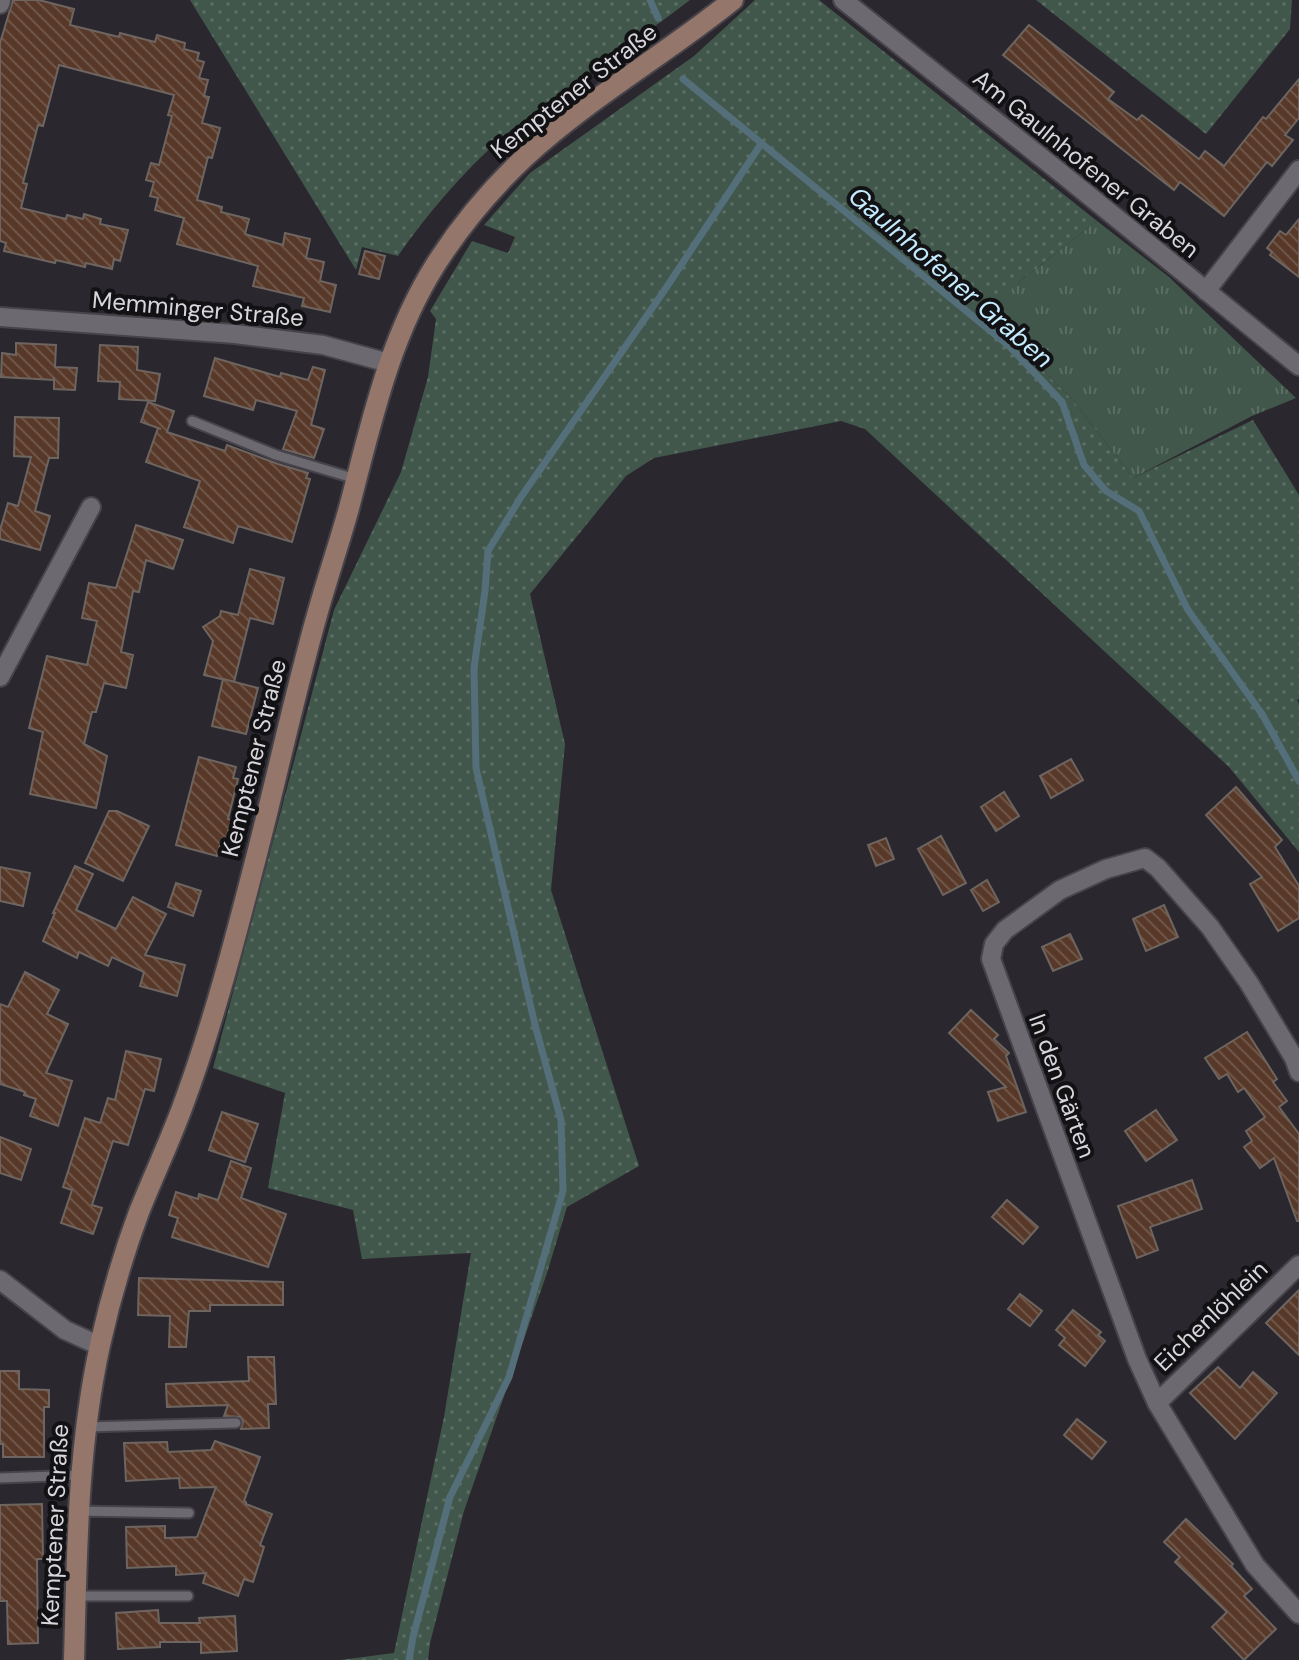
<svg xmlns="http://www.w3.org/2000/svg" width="1299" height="1660" viewBox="0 0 1299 1660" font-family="'DM Sans',sans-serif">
	<defs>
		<pattern id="grass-dots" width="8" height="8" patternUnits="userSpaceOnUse" patternTransform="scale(2)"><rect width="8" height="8" fill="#41574b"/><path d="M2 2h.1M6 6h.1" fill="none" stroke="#5c6e64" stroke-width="1.8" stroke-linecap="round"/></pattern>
		<pattern id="park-tufts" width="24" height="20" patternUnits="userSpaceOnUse" patternTransform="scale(2)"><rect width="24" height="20" fill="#41574b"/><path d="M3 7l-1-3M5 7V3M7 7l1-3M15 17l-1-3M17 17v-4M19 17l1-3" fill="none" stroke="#5c6e64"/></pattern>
		<pattern id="building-back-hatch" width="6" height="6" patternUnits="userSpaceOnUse" patternTransform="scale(2)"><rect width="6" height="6" fill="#583929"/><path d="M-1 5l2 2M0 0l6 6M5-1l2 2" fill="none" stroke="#6f5547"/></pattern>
	</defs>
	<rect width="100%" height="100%" fill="#2a272e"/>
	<g fill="url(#grass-dots)">
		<path d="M190 0H690C632 45 570 84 512 130 472 161 427 214 398 256L362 247 356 270Z"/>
		<path d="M755 0H819L1097 221 1019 282 1000 328 1072 399 1133 478 1253 420 1299 495V699L1297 700 1299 704V852L1229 767 865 429 841 421 654 458 626 476 530 594 565 744 551 890 639 1166 567 1207 547 1273 464 1511 430 1643 428 1660H340L394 1653 444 1417 471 1253 362 1259 353 1210 268 1188 285 1093 213 1068 334 610 401 472 428 377 436 319 430 311 472 241 508 253 515 237 484 225 530 173 694 56Z"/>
		<path d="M1036 0H1292L1290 29 1206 134Z"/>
	</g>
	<path fill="url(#park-tufts)" d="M1097 221 1169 277 1296 398 1252 416 1133 478 1072 399 1000 328V301L1019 282Z"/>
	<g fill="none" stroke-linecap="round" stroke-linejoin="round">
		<g stroke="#546e7a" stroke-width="7">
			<path d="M650 0 658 18"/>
			<path d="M683 79 1009 346 1062 402 1084 465 1106 491 1139 511 1188 610 1262 714 1299 781"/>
			<path d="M546 1249 563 1191 561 1120 535 1025 476 768 474 668 485 591 488 551 521 497 664 291 761 144"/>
			<path d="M409 1660 413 1637 450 1497 509 1377 547 1246"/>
		</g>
	</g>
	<g fill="url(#building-back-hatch)" stroke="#6e6560" stroke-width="2">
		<path d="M13 0H39L74 9 70 25 119 37 120 33 155 42 157 35 185 43 184 49 199 53 197 60 204 62 199 78 208 80 204 96 209 97 202 123 220 128 212 158 208 157 197 200 222 207 221 212 249 219 245 234 283 245 285 233 310 239 306 258 324 262 320 281 336 285 330 312 302 306 304 298 253 286 258 266 177 244 184 218 155 210 158 198 150 196 154 182 146 180 151 163 159 165 172 116 168 115 174 95 59 65 43 126 38 125 23 183 27 184 21 208 66 219 67 215 83 219 84 214 101 219 100 224 128 230 120 261 114 259 112 269 86 263 85 267 56 260 55 263 4 251 6 243 0 241V43Z"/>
		<path d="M1029 25 1114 92 1108 99 1137 120 1142 115 1199 159 1205 151 1224 166 1263 117 1266 119 1299 79V118L1285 135 1293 140 1272 166 1267 162 1224 216 1180 182 1174 190 1003 55Z"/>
		<path d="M1299 219V277L1270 255 1272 252 1267 248 1280 231 1286 235Z"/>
		<path d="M365 251 385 256 379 279 359 274Z"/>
		<path d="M16 343 56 345 55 367 77 368 75 390 54 389V377V380L1 377 2 353 16 355Z"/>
		<path d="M100 345 138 347 137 370 160 374 155 401 119 399 120 382 98 381Z"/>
		<path d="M215 358 280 377 281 373 308 380 313 367 325 370 311 425 324 429 314 458 283 449 297 411 256 400 253 410 204 396Z"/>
		<path d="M148 402 174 411 167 432 225 451 227 445 278 464 308 473 306 478 310 479 292 542 238 526 233 543 184 527 200 481 146 462 158 428 161 429 141 422Z"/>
		<path d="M15 417 59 418 58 458H49L35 511 50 516 40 550 0 539V530L8 503 18 506 31 457 14 456Z"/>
		<path d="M136 525 183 540 173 569 146 560 139 592 133 591 121 652 133 655 126 688 104 683 96 712H92L84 744 107 756 96 808 30 794 43 732 29 728 47 656 87 665 97 621 82 618 89 583 116 588Z"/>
		<path d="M250 569 284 578 273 624 250 618 234 682 204 675 213 641 203 627 220 616 221 611 238 615Z"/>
		<path d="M223 679 258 688 246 734 212 726Z"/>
		<path d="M199 757 236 767 233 778 238 779 228 819 231 820 226 839 222 838 217 856 176 845Z"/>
		<path d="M1071 759 1083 780 1051 798 1040 776Z"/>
		<path d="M1236 787 1282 840 1275 847 1299 886V918L1278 931 1250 884 1262 877 1206 815Z"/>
		<path d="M1004 792 1019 816 996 831 981 807Z"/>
		<path d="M109 811H117L149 826 123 881 85 863Z"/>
		<path d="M941 836 966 883 943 895 918 849Z"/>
		<path d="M886 838 894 859 876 866 868 845Z"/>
		<path d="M75 866 93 874 76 910 116 929 133 897 166 914 145 955 185 965 177 996 140 986 144 972 112 957 108 966 79 952 77 958 43 941 55 913H53Z"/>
		<path d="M0 867 30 873 23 906 0 901Z"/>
		<path d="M987 880 999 902 983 911 971 890Z"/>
		<path d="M176 883 201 891 193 916 168 907Z"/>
		<path d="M1164 905 1178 937 1146 951 1133 919Z"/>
		<path d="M1070 934 1082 959 1053 971 1042 947Z"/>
		<path d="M25 972 59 990 47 1014 68 1024 46 1073 72 1081 58 1126 30 1116 36 1099 24 1095 25 1092 0 1084V1004L8 1007Z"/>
		<path d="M971 1010 998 1035 994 1039 1009 1053 1006 1056 1026 1112 998 1121 988 1092 1006 1087 949 1033Z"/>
		<path d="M1247 1032 1277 1079 1273 1082 1287 1101 1279 1107 1299 1134V1221H1297L1274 1158 1260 1168 1244 1147 1252 1141 1246 1131 1265 1117 1244 1088 1238 1092 1227 1074 1219 1079 1205 1058Z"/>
		<path d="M126 1051 161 1059 154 1091 145 1089 128 1145 113 1141 92 1205 102 1208 93 1234 61 1223 72 1190 63 1187 85 1118 100 1123 108 1098 115 1100Z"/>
		<path d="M1156 1110 1177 1140 1146 1161 1125 1131Z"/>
		<path d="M222 1112 258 1124 245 1162 209 1150Z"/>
		<path d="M0 1137 31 1149 21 1180 0 1173Z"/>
		<path d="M231 1161 251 1168 241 1198 286 1214 268 1267 172 1237 178 1218 169 1215 176 1192 198 1199 199 1194 218 1200Z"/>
		<path d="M1192 1180 1202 1209 1150 1227 1158 1250 1137 1258 1118 1206Z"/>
		<path d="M1007 1200 1038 1227 1023 1244 992 1217Z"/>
		<path d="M139 1278 283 1282V1305H210V1311H189L186 1347H169L170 1316 138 1315Z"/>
		<path d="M1299 1290V1355L1266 1323Z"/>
		<path d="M1020 1294 1042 1311 1030 1326 1008 1309Z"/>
		<path d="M1073 1310 1101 1332 1098 1335 1105 1341 1085 1366 1059 1345 1065 1338 1056 1330Z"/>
		<path d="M248 1357H274L276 1404H268L269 1428 241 1429 243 1422 240 1417 224 1416 228 1405 167 1407 166 1384 249 1381Z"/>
		<path d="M1218 1367 1240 1388 1253 1372 1277 1393 1235 1439 1190 1393Z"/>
		<path d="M0 1371H19V1389L49 1390V1407H44V1457H3V1444H0Z"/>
		<path d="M1077 1419 1106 1442 1092 1459 1064 1435Z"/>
		<path d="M215 1441 260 1457 244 1501 246 1502V1504L272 1514 260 1545 264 1547 253 1582 244 1579 238 1596 203 1583 206 1573 176 1575V1566L127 1568 126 1527 165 1526V1538L197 1537 216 1487 180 1488 179 1478 126 1481 124 1443 167 1442 168 1452 211 1450Z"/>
		<path d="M42 1504 43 1559H37L38 1643 8 1644 7 1601H0V1505Z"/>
		<path d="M1186 1519 1233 1564 1231 1566 1252 1589 1244 1596 1276 1629 1244 1660 1212 1627 1227 1612 1175 1562 1180 1557 1164 1542Z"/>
		<path d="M158 1610 159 1623H200L199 1618 235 1616 237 1651 201 1653V1642H160V1647L118 1649 116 1613Z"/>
	</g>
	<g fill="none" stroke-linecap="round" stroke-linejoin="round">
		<g stroke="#46434a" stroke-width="13">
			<g id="lane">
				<path d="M192 421 276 455 356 479"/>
				<path d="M85 1427 236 1423"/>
				<path d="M0 1478 80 1475"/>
				<path d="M78 1511 189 1513"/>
				<path d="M76 1596H188"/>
			</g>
		</g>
		<g stroke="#46434a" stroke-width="22">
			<g id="street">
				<path d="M843 0 1061 173 1299 366"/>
				<path d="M0 4 1 0"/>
				<path d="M1206 291 1299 170"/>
				<path d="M0 317 235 334 323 345 389 363"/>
				<path d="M0 677 91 507"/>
				<path d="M1299 1072 1294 1058 1249 983 1210 927 1158 868 1145 858 1106 869 1060 890 1005 930 994 944 991 959 1137 1359 1157 1403 1255 1565 1299 1614"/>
				<path d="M0 1280 65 1330 100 1346"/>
				<path d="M1157 1403 1299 1265"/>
			</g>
		</g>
		<g stroke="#46434a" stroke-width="24">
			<path id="secondary" d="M74 1660C77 1554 77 1450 100 1345 110 1300 123 1255 139 1212 153 1177 169 1143 182 1108 213 1025 236 936 258 850 278 772 295 693 317 615 327 579 339 544 349 508 371 424 389 338 436 264 461 225 491 189 525 157 589 98 666 54 733 0"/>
		</g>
		<use href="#lane" stroke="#6c6971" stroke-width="9"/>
		<use href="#street" stroke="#6c6971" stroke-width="18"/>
		<use href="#secondary" stroke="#95766a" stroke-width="20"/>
	</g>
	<g text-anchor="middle" stroke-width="8" stroke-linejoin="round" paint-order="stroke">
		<g font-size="24" fill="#d8d6db" stroke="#121114">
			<text transform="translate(574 91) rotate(-38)" y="8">Kemptener Straße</text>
			<text transform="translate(1086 164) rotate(39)" y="8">Am Gaulnhofener Graben</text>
			<text transform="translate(198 309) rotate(5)" y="8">Memminger Straße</text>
			<text transform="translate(254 758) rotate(-76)" y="8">Kemptener Straße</text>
			<text transform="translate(1062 1086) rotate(70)" y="8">In den Gärten</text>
			<text transform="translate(1211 1316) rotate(-44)" y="8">Eichenlöhlein</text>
			<text transform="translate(55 1525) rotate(-87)" y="8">Kemptener Straße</text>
		</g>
		<g font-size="26" font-style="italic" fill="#c4ebfe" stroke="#121114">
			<text transform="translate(951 277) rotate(41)" y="9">Gaulnhofener Graben</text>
		</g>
	</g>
</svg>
